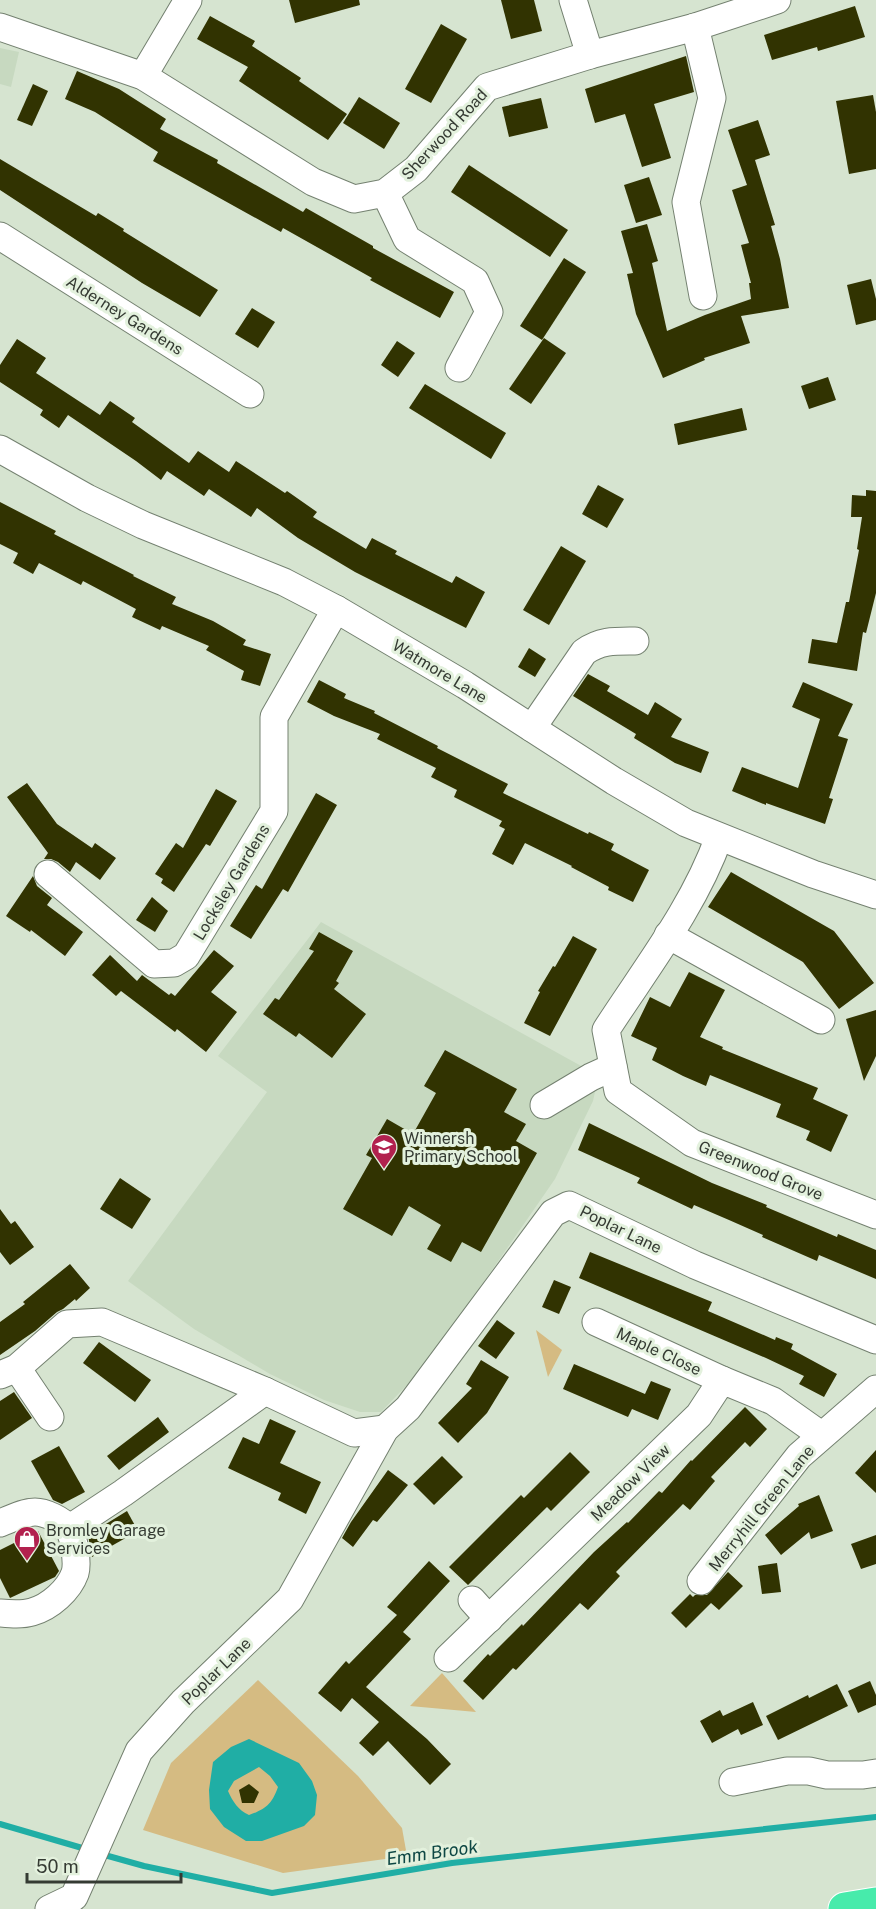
<svg xmlns="http://www.w3.org/2000/svg" width="876" height="1909" viewBox="0 0 876 1909" font-family="'Public Sans',sans-serif">
	<rect width="100%" height="100%" fill="#d6e4d0"/>
	<g fill="#c7d9c0">
		<path d="M0 48 19 52 11 87 0 84Z"/>
		<path d="M321 922 583 1067 595 1092 593 1101 555 1179 427 1364 381 1412H360L324 1400 270 1374 194 1329 128 1281 267 1092 218 1056Z"/>
	</g>
	<g fill="#d5bb82">
		<path d="M536 1330 562 1350 548 1377Z"/>
		<path d="M442 1673 476 1712 410 1706Z"/>
		<path d="M258 1680 358 1776 402 1828 407 1856 283 1873 143 1830 171 1763Z"/>
	</g>
	<path fill="#20aea5" fill-rule="evenodd" d="M249 1739 299 1763 312 1781 317 1795 315 1815 304 1826 262 1841H246L224 1827 210 1809 209 1790 213 1762 231 1747ZM259 1767 270 1776 278 1787C272 1804 266 1809 249 1815 238 1810 233 1802 228 1791L234 1781Z"/>
	<g fill="none" stroke-linecap="round" stroke-linejoin="round">
		<g stroke="#20aea5" stroke-width="6">
			<path d="M0 1824 89 1850"/>
			<path d="M101 1854 144 1866 272 1893 452 1863 876 1817"/>
		</g>
	</g>
	<g fill="#313301">
		<path d="M289 0H359L360 5 295 23Z"/>
		<path d="M501 0H534L542 31 511 39Z"/>
		<path d="M855 6 865 37 818 51 817 47 772 60 764 35Z"/>
		<path d="M210 16 255 41 252 46 301 78 299 81 347 114 328 140 239 81 248 67 197 39Z"/>
		<path d="M441 24 467 39 431 103 405 89Z"/>
		<path d="M686 56 694 92 654 104 671 158 642 167 625 114 595 123 585 89Z"/>
		<path d="M77 71 119 89 166 119 160 129 218 160 217 163 303 212 306 208 373 246V248L454 292 440 318 370 280 372 278 283 228 281 232 153 161 158 152 95 112 65 99Z"/>
		<path d="M33 84 48 91 32 126 17 120Z"/>
		<path d="M873 95 876 112V169L849 174 836 101Z"/>
		<path d="M359 97 400 123 384 149 343 123Z"/>
		<path d="M541 98 548 128 509 137 502 107Z"/>
		<path d="M758 120 770 155 755 160 775 225 771 226 780 259 789 308 741 316 750 343 704 358 705 360 663 378 636 314 627 274 633 273 621 231 647 224 658 261 652 263 667 331 705 315 751 299 749 283H751L741 245 749 243 732 190 747 185 728 130Z"/>
		<path d="M0 159 96 216 98 213 124 229 123 231 218 290 200 317 142 283 0 190Z"/>
		<path d="M469 165 568 230 550 257 451 192Z"/>
		<path d="M649 177 662 215 636 223 624 185Z"/>
		<path d="M564 258 586 272 542 340 520 326Z"/>
		<path d="M871 279 876 299V320L856 325 847 285Z"/>
		<path d="M252 308 275 322 258 348 235 334Z"/>
		<path d="M544 338 566 353 531 404 509 389Z"/>
		<path d="M17 339 46 358 36 373 100 415 110 401 135 418 132 422 189 463 198 451 229 472 236 461 285 493 287 491 317 512 313 517 366 549 372 538 397 551 395 554 452 583 456 576 485 592 466 628 355 572 298 538 257 508 251 517 209 489 204 496 167 471 161 480 136 461 68 415 59 428 40 415 43 410 0 382V365Z"/>
		<path d="M397 341 415 353 398 377 381 365Z"/>
		<path d="M828 377 836 400 809 409 801 386Z"/>
		<path d="M425 384 506 433 491 459 409 408Z"/>
		<path d="M742 408 747 430 678 445 674 424Z"/>
		<path d="M598 485 624 499 607 528 582 514Z"/>
		<path d="M866 490 876 491V593L866 633 863 632 857 671 808 663 812 639 837 643 846 602H849L859 550 857 549 862 517H851L852 495 866 496Z"/>
		<path d="M0 502 56 531 54 534 134 575 133 576 176 597 172 604 213 621 246 640 243 645 271 654 260 686 241 680 244 671 206 650 209 646 162 626 160 630 132 617 136 609 83 581 81 585 39 563 33 574 13 563 18 553 0 544Z"/>
		<path d="M561 546 586 561 549 625 523 610Z"/>
		<path d="M529 648 546 659 535 677 518 667Z"/>
		<path d="M588 674 610 686 607 691 648 715 655 702 682 719 671 737 709 752 701 773 675 763 634 738 636 734 573 696Z"/>
		<path d="M319 680 346 694 344 698 375 711 374 713 438 746 437 748 508 784 503 793 588 834 589 832 614 844 611 850 649 870 633 902 608 890 609 887 571 867 572 866 525 843 513 865 492 854 505 829 499 826 502 821 454 797 457 790 431 777 436 768 377 739 380 734 334 716 307 702Z"/>
		<path d="M803 682 853 704 838 736 848 739 829 798 833 799 825 824 766 803V805L732 791 742 767 798 788 820 719 792 707Z"/>
		<path d="M27 783 57 824 92 848 95 843 116 858 100 880 76 862 70 872 58 862 51 859H44L48 853 7 797Z"/>
		<path d="M216 789 237 801 210 846 206 844 174 892 161 883 163 879 155 874 176 843 183 848Z"/>
		<path d="M316 793 337 805 288 892 283 889 251 939 230 926 256 885 262 889Z"/>
		<path d="M731 872 834 931 874 983 839 1009 803 962 708 907Z"/>
		<path d="M33 876 37 886 52 898 47 905 83 932 65 956 31 930 30 932 6 916Z"/>
		<path d="M152 897 168 911 155 932 136 920Z"/>
		<path d="M319 932 353 951 336 981 339 983 334 989 366 1014 332 1058 299 1033 296 1037 263 1014 275 998 279 1000 314 951 309 949Z"/>
		<path d="M573 936 597 949 550 1036 524 1023 540 992 538 991 553 966 555 967Z"/>
		<path d="M214 950 234 966 211 992 237 1012 206 1052 177 1029 175 1032 121 991 116 996 92 975 110 955 137 981 142 975 169 995 171 993 175 996Z"/>
		<path d="M689 972 725 990 700 1037 723 1047 722 1049 818 1088 813 1099 848 1115 831 1152 806 1140 810 1131 776 1117 781 1104 710 1075 706 1086 683 1076 652 1060 657 1048 631 1036 650 997 670 1007Z"/>
		<path d="M876 1010V1056L864 1081 846 1019Z"/>
		<path d="M445 1050 517 1089 504 1112 526 1124 516 1141 537 1153 481 1252 462 1242 451 1262 427 1249 441 1225 409 1206 392 1236 343 1209 372 1158 366 1155 387 1119 413 1134 436 1093 424 1086Z"/>
		<path d="M589 1123 712 1183 767 1205 766 1207 837 1237 838 1234 876 1250V1279L819 1255 817 1261 762 1237 763 1235 729 1220 694 1205 692 1209 637 1183 640 1178 578 1150Z"/>
		<path d="M120 1178 151 1199 132 1229 100 1209Z"/>
		<path d="M0 1209 11 1224 15 1221 34 1247 10 1265 0 1252Z"/>
		<path d="M590 1252 712 1302 708 1311 775 1340 776 1337 793 1344 791 1349 837 1374 824 1397 799 1384 804 1376 766 1358 579 1278Z"/>
		<path d="M70 1264 90 1288 76 1301 75 1299 63 1309 57 1312 35 1331 0 1355V1322L25 1304 23 1302Z"/>
		<path d="M554 1280 571 1287 559 1314 542 1307Z"/>
		<path d="M497 1320 515 1333 496 1359 478 1346Z"/>
		<path d="M99 1342 151 1380 135 1402 83 1363Z"/>
		<path d="M481 1360 509 1377 487 1413 458 1443 438 1423 472 1388 466 1384Z"/>
		<path d="M574 1364 645 1394 651 1381 671 1389 658 1420 632 1409 628 1417 563 1389Z"/>
		<path d="M14 1392 32 1418 0 1440V1401Z"/>
		<path d="M745 1407 767 1429 750 1447 745 1442 711 1477 715 1481 690 1510 683 1504 616 1572 620 1576 588 1610 580 1603 516 1670 513 1668 483 1700 463 1681 488 1654 490 1656 522 1624 523 1626 594 1552 627 1522 628 1523 659 1491 662 1493 691 1460 692 1461Z"/>
		<path d="M158 1417 169 1432 119 1470 107 1456Z"/>
		<path d="M270 1419 296 1431 280 1463 321 1482 306 1514 278 1500 281 1493 228 1468 243 1437 259 1444Z"/>
		<path d="M59 1446 85 1492 62 1504 53 1500 31 1461Z"/>
		<path d="M876 1450V1493L855 1473Z"/>
		<path d="M570 1452 590 1472 551 1511 547 1507 468 1585 449 1567 521 1495 524 1498Z"/>
		<path d="M442 1456 463 1477 434 1505 413 1484Z"/>
		<path d="M388 1470 408 1485 377 1522 373 1520 353 1547 342 1538 351 1522Z"/>
		<path d="M819 1495 833 1531 811 1539 809 1532 781 1555 765 1535 799 1506 798 1504Z"/>
		<path d="M127 1511 138 1531 92 1557 88 1535Z"/>
		<path d="M38 1531 59 1571 55 1577 10 1598 0 1578V1550Z"/>
		<path d="M876 1535V1564L861 1569 851 1544Z"/>
		<path d="M429 1561 450 1581 403 1632 411 1639 366 1687 427 1739 451 1764 430 1785 388 1741 373 1756 359 1743 379 1722 352 1698 341 1712 318 1693 346 1661 349 1664 397 1615 387 1607Z"/>
		<path d="M777 1563 781 1592 762 1594 758 1566Z"/>
		<path d="M728 1572 743 1586 719 1610 711 1603 686 1628 671 1613 690 1594 693 1597 695 1595H707Z"/>
		<path d="M870 1681 876 1695V1705L858 1713 848 1691Z"/>
		<path d="M837 1684 848 1706 778 1740 766 1716 808 1695 809 1698Z"/>
		<path d="M753 1702 763 1725 741 1735 738 1729 712 1743 700 1721 720 1710 723 1716Z"/>
		<path d="M249 1784 259 1792 254 1803H242L239 1790Z"/>
	</g>
	<g fill="none" stroke-linecap="round" stroke-linejoin="round">
		<g stroke="#748170" stroke-width="29">
			<g id="minor">
				<path d="M573 0 590 55"/>
				<path d="M0 27 143 76 313 182 354 199 385 193 416 169 487 87 590 55 695 27 777 0"/>
				<path d="M695 27 712 98 686 202 703 296"/>
				<path d="M143 76 188 0"/>
				<path d="M385 193 407 239 475 281 489 312 459 368"/>
				<path d="M0 236 250 394"/>
				<path d="M0 449 87 498 143 525 284 582 336 609 465 685 614 781 686 823 813 874 876 895"/>
				<path d="M532 728 584 652C601 640 616 641 635 641"/>
				<path d="M719 837C694 907 646 968 606 1030L618 1091 692 1143 876 1215"/>
				<path d="M48 874 154 964 174 963 186 956 274 811V717L336 609"/>
				<path d="M668 935 821 1020"/>
				<path d="M544 1105 591 1077 613 1067"/>
				<path d="M596 1322 722 1380"/>
				<path d="M17 1368 50 1417"/>
				<path d="M0 1375 17 1368 67 1324 102 1322 265 1391 354 1433 385 1429"/>
				<path d="M0 1523C11 1519 23 1512 35 1512 45 1512 62 1520 68 1528 74 1536 78 1563 75 1573 69 1590 50 1607 32 1612 22 1615 11 1614 0 1613"/>
				<path d="M68 1527 73 1526 123 1493 265 1391"/>
				<path d="M701 1581 799 1456 876 1389"/>
				<path d="M472 1600 489 1619"/>
				<path d="M448 1658 699 1415 722 1380 773 1401 821 1435"/>
				<path d="M733 1782 787 1771H809L827 1775H863L876 1773"/>
				<path d="M49 1909 74 1897 139 1751 183 1702 290 1599 385 1429 408 1408 553 1213 569 1205 695 1265 876 1340"/>
			</g>
		</g>
		<g stroke="#fff" stroke-width="35">
			<path id="highway" d="M845 1909 876 1904"/>
		</g>
		<use href="#minor" stroke="#fff" stroke-width="27"/>
		<use href="#highway" stroke="#47ebab" stroke-width="33"/>
	</g>
	<defs>
		<g id="school-pin" transform="scale(1.35)"><path d="M0 17L-7.5 6A9.5 9.5 0 1 1 7.5 6Z" fill="#b2214e" stroke="#e3f1dd"/><path d="M0-5L7-2L0 1L-7-2ZM-4 1L0 2.5L4 1V4Q0 6-4 4Z" fill="#fff"/></g>
		<g id="shop-pin" transform="scale(1.35)"><path d="M0 17L-7.5 6A9.5 9.5 0 1 1 7.5 6Z" fill="#b2214e" stroke="#e3f1dd"/><path d="M-5-2.5h2.3a2.7 3.5 0 0 1 5.4 0H5L5.5 6h-11ZM-1.5-2.5h3a1.5 2.3 0 0 0-3 0Z" fill="#fff"/></g>
	</defs>
	<g fill-rule="evenodd">
		<use href="#school-pin" x="384" y="1147"/>
		<use href="#shop-pin" x="27" y="1539"/>
	</g>
	<g text-anchor="middle" stroke-width="6" stroke-linejoin="round" paint-order="stroke">
		<g font-size="16" fill="#353b33" stroke="#e3f1dd">
			<text transform="translate(444 134) rotate(-47)" y="6">Sherwood Road</text>
			<text transform="translate(125 315) rotate(32)" y="6">Alderney Gardens</text>
			<text transform="translate(440 671) rotate(31)" y="6">Watmore Lane</text>
			<text transform="translate(231 882) rotate(-59)" y="6">Locksley Gardens</text>
			<text transform="translate(761 1170) rotate(22)" y="6">Greenwood Grove</text>
			<text transform="translate(621 1229) rotate(26)" y="6">Poplar Lane</text>
			<text transform="translate(659 1351) rotate(25)" y="6">Maple Close</text>
			<text transform="translate(630 1482) rotate(-44)" y="6">Meadow View</text>
			<text transform="translate(761 1508) rotate(-51)" y="6">Merryhill Green Lane</text>
			<text transform="translate(216 1671) rotate(-44)" y="6">Poplar Lane</text>
		</g>
		<g font-size="16" fill="#353b33" stroke="#e3f1dd" text-anchor="start">
			<text x="404" y="1144">Winnersh<tspan x="404" dy="18">Primary School</tspan></text>
			<text x="46" y="1536">Bromley Garage<tspan x="46" dy="18">Services</tspan></text>
		</g>
		<g font-size="18" font-style="italic" fill="#0e4744" stroke="#e3f1dd">
			<text transform="translate(432 1853) rotate(-8)" y="6">Emm Brook</text>
		</g>
	</g>
	<path d="M27 1873v9h154v-9" fill="none" stroke="#353b33" stroke-width="3"/>
	<text x="36" y="1873" font-size="18" fill="#353b33" stroke="#e3f1dd" stroke-width="4.5" paint-order="stroke">50 m</text>
</svg>
